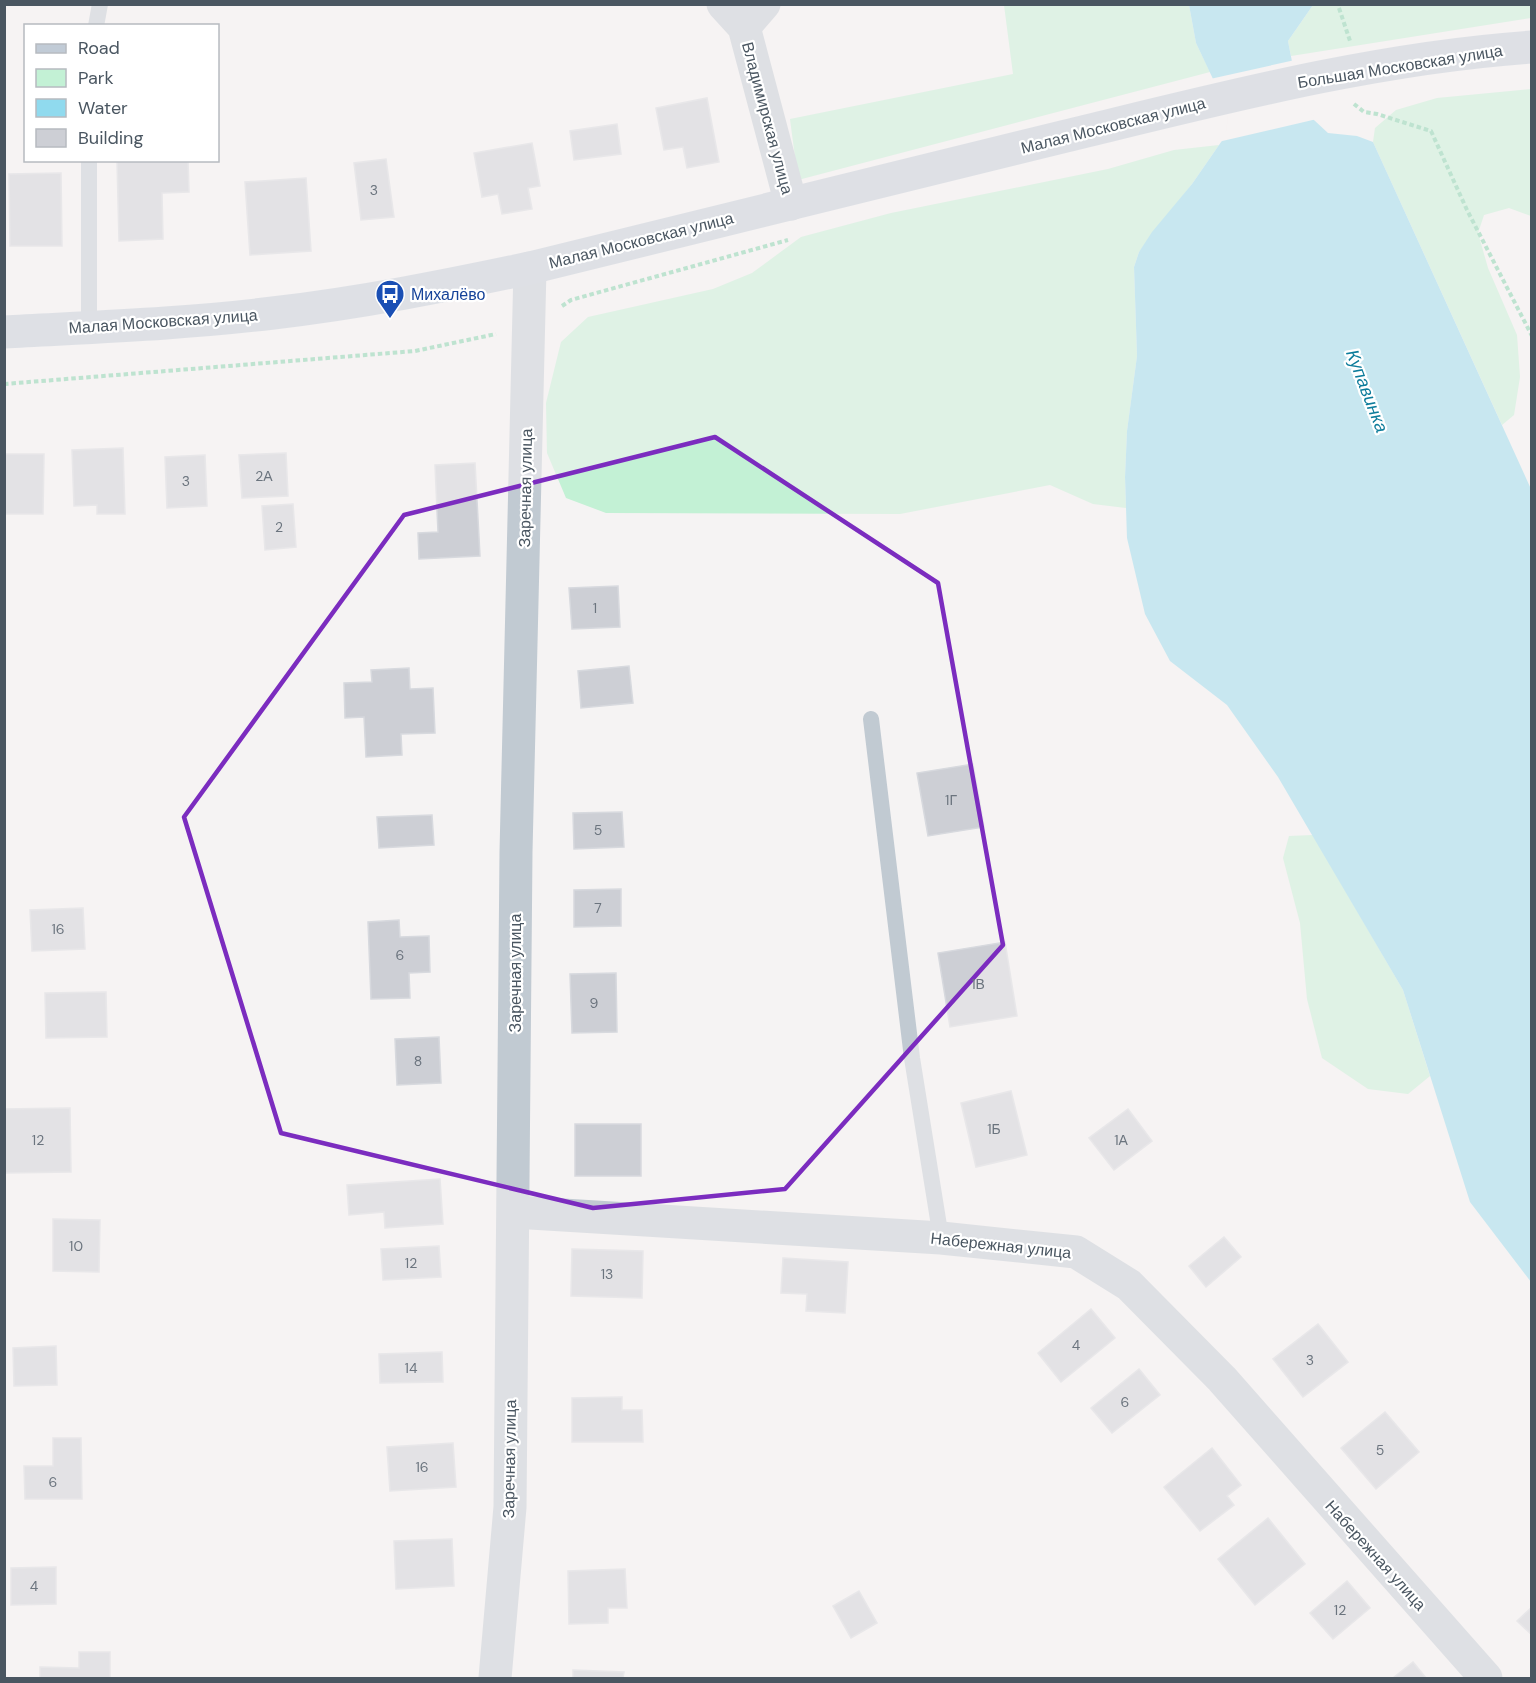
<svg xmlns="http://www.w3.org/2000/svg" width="1536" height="1683" viewBox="0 0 1536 1683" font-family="'DM Sans',sans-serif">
	<rect width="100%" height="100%" fill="#f5f3f3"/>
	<g fill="#c3f1d5">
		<path d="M1004 5H1189L1196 43 1210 72 798 180 790 119 1013 74Z"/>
		<path d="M1313 5H1531V18L1291 56 1288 41Z"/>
		<path d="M1531 89V216L1509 208 1484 215 1478 233 1488 268 1517 335 1520 377 1514 415 1502 425 1373 142 1375 128 1396 110 1437 98Z"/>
		<path d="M1219 145 1192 184 1139 252 1134 267 1137 356 1127 431 1125 477 1126 508 1093 504 1050 485 900 514 606 513 566 498 547 453 546 403 561 342 588 317 713 289 752 273 801 237 891 213 1108 169 1174 150Z"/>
		<path d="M1313 835 1403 990 1430 1076 1408 1094 1368 1089 1322 1058 1307 999 1300 923 1283 858 1289 836Z"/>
	</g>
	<path fill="#90daee" d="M1189 5H1313L1288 41 1301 108 1328 133 1357 136 1373 142 1531 489V1282L1470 1202 1403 990 1278 777 1227 705 1170 661 1145 614 1127 538 1125 477 1127 431 1137 356 1134 267 1139 252 1152 232 1192 184 1228 132 1231 117 1196 43Z"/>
	<path fill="#f5f3f3" d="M1295 60 1304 107 1317 119 1218 142 1226 131 1228 118 1210 79Z"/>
	<g fill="#cdcfd5" stroke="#d7d9de" stroke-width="1.5">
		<path d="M707 98 719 162 687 168 683 147 664 150 656 108Z"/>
		<path d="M617 124 621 154 574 160 570 131Z"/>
		<path d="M532 143 540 186 528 188 532 209 502 214 498 194 482 197 474 153Z"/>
		<path d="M386 159 394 217 361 220 354 163Z"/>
		<path d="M117 160H188L189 192 162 193 163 239 119 241Z"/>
		<path d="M61 173 62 246H10L9 174Z"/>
		<path d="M306 178 311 251 250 255 245 182Z"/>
		<path d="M123 448 125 514H97V505L74 506 72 450Z"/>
		<path d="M286 453 288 496 242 498 239 455Z"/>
		<path d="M4 454H44L43 514H4Z"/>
		<path d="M205 455 207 506 167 508 165 457Z"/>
		<path d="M475 463 480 556 419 559 418 533 438 532 435 465Z"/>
		<path d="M293 504 296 547 265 550 262 506Z"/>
		<path d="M618 586 620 627 572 629 569 588Z"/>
		<path d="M629 666 633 703 581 708 578 671Z"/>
		<path d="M409 668 410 689 433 688 435 733 401 734 402 755 366 757 364 717 345 718 344 683 372 682 371 670Z"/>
		<path d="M973 764 984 827 928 836 917 773Z"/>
		<path d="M622 812 624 847 574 849 573 813Z"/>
		<path d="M432 815 434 845 379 848 377 817Z"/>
		<path d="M621 889V926L574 927V890Z"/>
		<path d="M83 908 85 949 32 951 30 910Z"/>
		<path d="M399 920 400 937 429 936 430 972 409 973 410 998 371 999 368 922Z"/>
		<path d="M1005 942 1017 1016 950 1027 938 953Z"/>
		<path d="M616 973 617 1032 572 1033 570 974Z"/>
		<path d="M106 992 107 1037 46 1038 45 993Z"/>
		<path d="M439 1037 441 1083 397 1085 395 1039Z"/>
		<path d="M1011 1091 1027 1155 976 1167 961 1103Z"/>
		<path d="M70 1108 71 1172 4 1173V1109Z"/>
		<path d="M1128 1109 1152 1141 1114 1170 1089 1138Z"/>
		<rect x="575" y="1124" width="66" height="52"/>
		<path d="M440 1179 443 1224 385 1228 384 1212 349 1215 347 1185Z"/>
		<path d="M53 1219 100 1220 99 1272 53 1271Z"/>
		<path d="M1224 1237 1241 1257 1206 1287 1189 1266Z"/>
		<path d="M439 1246 441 1277 383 1280 381 1249Z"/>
		<path d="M572 1249 643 1251 642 1298 571 1296Z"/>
		<path d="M783 1258 848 1262 845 1313 806 1311 807 1294 781 1293Z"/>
		<path d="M1091 1309 1115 1338 1061 1382 1038 1353Z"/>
		<path d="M1318 1324 1348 1362 1303 1397 1273 1359Z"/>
		<path d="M56 1346 57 1385 14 1386 13 1348Z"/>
		<path d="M442 1352 443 1382 380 1383 379 1354Z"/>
		<path d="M1139 1369 1160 1395 1112 1433 1091 1408Z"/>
		<path d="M622 1397V1410H642L643 1442H572V1398Z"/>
		<path d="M1385 1412 1419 1452 1376 1489 1341 1448Z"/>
		<path d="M53 1438H81L82 1499H25L24 1466H53Z"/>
		<path d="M453 1443 456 1487 390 1491 387 1447Z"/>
		<path d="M1212 1448 1241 1485 1227 1496 1234 1505 1200 1531 1164 1487Z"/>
		<path d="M1268 1518 1305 1564 1255 1605 1218 1559Z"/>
		<path d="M452 1539 454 1586 396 1589 394 1541Z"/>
		<path d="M56 1567V1604L11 1605V1568Z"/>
		<path d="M625 1569 627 1608H608V1623L569 1624 568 1571Z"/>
		<path d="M1347 1581 1370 1608 1333 1639 1310 1613Z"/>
		<path d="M859 1591 877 1623 851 1638 833 1606Z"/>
		<path d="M1532 1607V1635L1517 1621Z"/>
		<path d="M79 1652H110V1678H40V1667L79 1668Z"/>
		<path d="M1413 1662 1426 1678H1393Z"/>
		<path d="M573 1670 624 1672 623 1678H573Z"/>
	</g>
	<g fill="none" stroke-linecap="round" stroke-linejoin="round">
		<g stroke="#7ad0a6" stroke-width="4" stroke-dasharray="4.5 3" stroke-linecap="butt">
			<path d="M1339 8 1350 41"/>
			<path d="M1354 104 1364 112 1377 114 1431 131 1467 210 1532 336"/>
			<path d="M562 306 571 300 788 240"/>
			<path d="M4 384 415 351 496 334"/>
		</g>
		<g stroke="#c1cad2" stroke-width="16">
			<path d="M96 26 100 4"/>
			<path d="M89 160V327"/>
			<path d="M871 719 912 1058 941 1238"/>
		</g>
		<g stroke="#c1cad2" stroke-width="33">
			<path d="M723 4 744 27 791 204"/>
			<path d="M744 27 764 4"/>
			<path d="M514 1212 941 1238 1076 1252 1129 1285 1222 1379 1486 1678"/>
			<path d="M495 1678 510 1507 516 852 530 268"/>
		</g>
		<path stroke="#c1cbd6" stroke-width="33" d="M4 332C94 327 184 324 273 313 360 303 445 286 530 268 708 224 887 180 1066 136 1219 99 1373 58 1532 47"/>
	</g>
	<path d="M0 0H1536V1683H0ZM715 437 938 583 1003 945 785 1189 593 1208 281 1133 184 817 404 515Z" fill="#f5f3f3" fill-opacity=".55" fill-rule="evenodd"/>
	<path fill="none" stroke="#7b2cbf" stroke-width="4.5" stroke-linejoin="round" d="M715 437 938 583 1003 945 785 1189 593 1208 281 1133 184 817 404 515Z"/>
	<defs>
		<g id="bus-pin" transform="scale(1.5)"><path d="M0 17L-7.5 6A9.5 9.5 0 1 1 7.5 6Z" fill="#1a4fb4" stroke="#fff"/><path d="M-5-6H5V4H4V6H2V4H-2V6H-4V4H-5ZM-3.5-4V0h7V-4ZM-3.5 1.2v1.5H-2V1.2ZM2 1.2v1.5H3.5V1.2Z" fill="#fff"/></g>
	</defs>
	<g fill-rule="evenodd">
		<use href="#bus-pin" x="390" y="294"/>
	</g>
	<g text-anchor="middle" stroke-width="4.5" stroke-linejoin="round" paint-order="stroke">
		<g font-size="14" fill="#6b747e">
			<text x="374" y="195">3</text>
			<text x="264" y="481">2А</text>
			<text x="186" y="486">3</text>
			<text x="279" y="532">2</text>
			<text x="595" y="613">1</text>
			<text x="951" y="805">1Г</text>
			<text x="598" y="835">5</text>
			<text x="598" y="913">7</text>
			<text x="58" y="934">16</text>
			<text x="400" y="960">6</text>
			<text x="978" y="989">1В</text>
			<text x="594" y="1008">9</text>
			<text x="418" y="1066">8</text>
			<text x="994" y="1134">1Б</text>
			<text x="38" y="1145">12</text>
			<text x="1121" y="1145">1А</text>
			<text x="76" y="1251">10</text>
			<text x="411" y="1268">12</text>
			<text x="607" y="1279">13</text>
			<text x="1076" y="1350">4</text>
			<text x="1310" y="1365">3</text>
			<text x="411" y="1373">14</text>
			<text x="1125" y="1407">6</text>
			<text x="1380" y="1455">5</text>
			<text x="422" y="1472">16</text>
			<text x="53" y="1487">6</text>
			<text x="34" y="1591">4</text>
			<text x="1340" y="1615">12</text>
		</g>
		<g font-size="16" fill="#4a5661" stroke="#fff">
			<text transform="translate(1400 66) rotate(-9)" y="6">Большая Московская улица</text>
			<text transform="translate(768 118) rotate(75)" y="6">Владимирская улица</text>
			<text transform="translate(1113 125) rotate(-14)" y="6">Малая Московская улица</text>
			<text transform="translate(641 240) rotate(-14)" y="6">Малая Московская улица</text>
			<text transform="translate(163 321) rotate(-4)" y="6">Малая Московская улица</text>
			<text transform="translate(525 488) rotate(-89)" y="6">Заречная улица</text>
			<text transform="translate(515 973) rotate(-90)" y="6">Заречная улица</text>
			<text transform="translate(1001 1245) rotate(6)" y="6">Набережная улица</text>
			<text transform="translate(509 1459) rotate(-89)" y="6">Заречная улица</text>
			<text transform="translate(1376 1555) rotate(48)" y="6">Набережная улица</text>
		</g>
		<g font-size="16" fill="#164399" stroke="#fff" text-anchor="start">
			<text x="411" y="300">Михалёво</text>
		</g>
		<g font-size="18" font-style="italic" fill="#0c7c9b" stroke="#fff">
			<text transform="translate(1367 391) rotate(69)" y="6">Купавинка</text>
		</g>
	</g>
	<rect width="1536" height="1683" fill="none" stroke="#4a5661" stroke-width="12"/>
	<rect x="24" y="24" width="195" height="138" fill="#ffffff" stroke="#b7bbc0" stroke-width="1.5"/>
	<rect x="36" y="44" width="30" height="9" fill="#c1cbd6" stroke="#b7bbc0" stroke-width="1.5"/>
	<text x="78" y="54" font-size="18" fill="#4a5661">Road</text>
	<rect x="36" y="69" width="30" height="18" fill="#c3f1d5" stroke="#b7bbc0" stroke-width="1.5"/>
	<text x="78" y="84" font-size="18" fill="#4a5661">Park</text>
	<rect x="36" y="99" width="30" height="18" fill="#90daee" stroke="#b7bbc0" stroke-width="1.5"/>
	<text x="78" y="114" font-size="18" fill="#4a5661">Water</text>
	<rect x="36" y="129" width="30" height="18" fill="#cdcfd5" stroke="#b7bbc0" stroke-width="1.5"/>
	<text x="78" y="144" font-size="18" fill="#4a5661">Building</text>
</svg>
